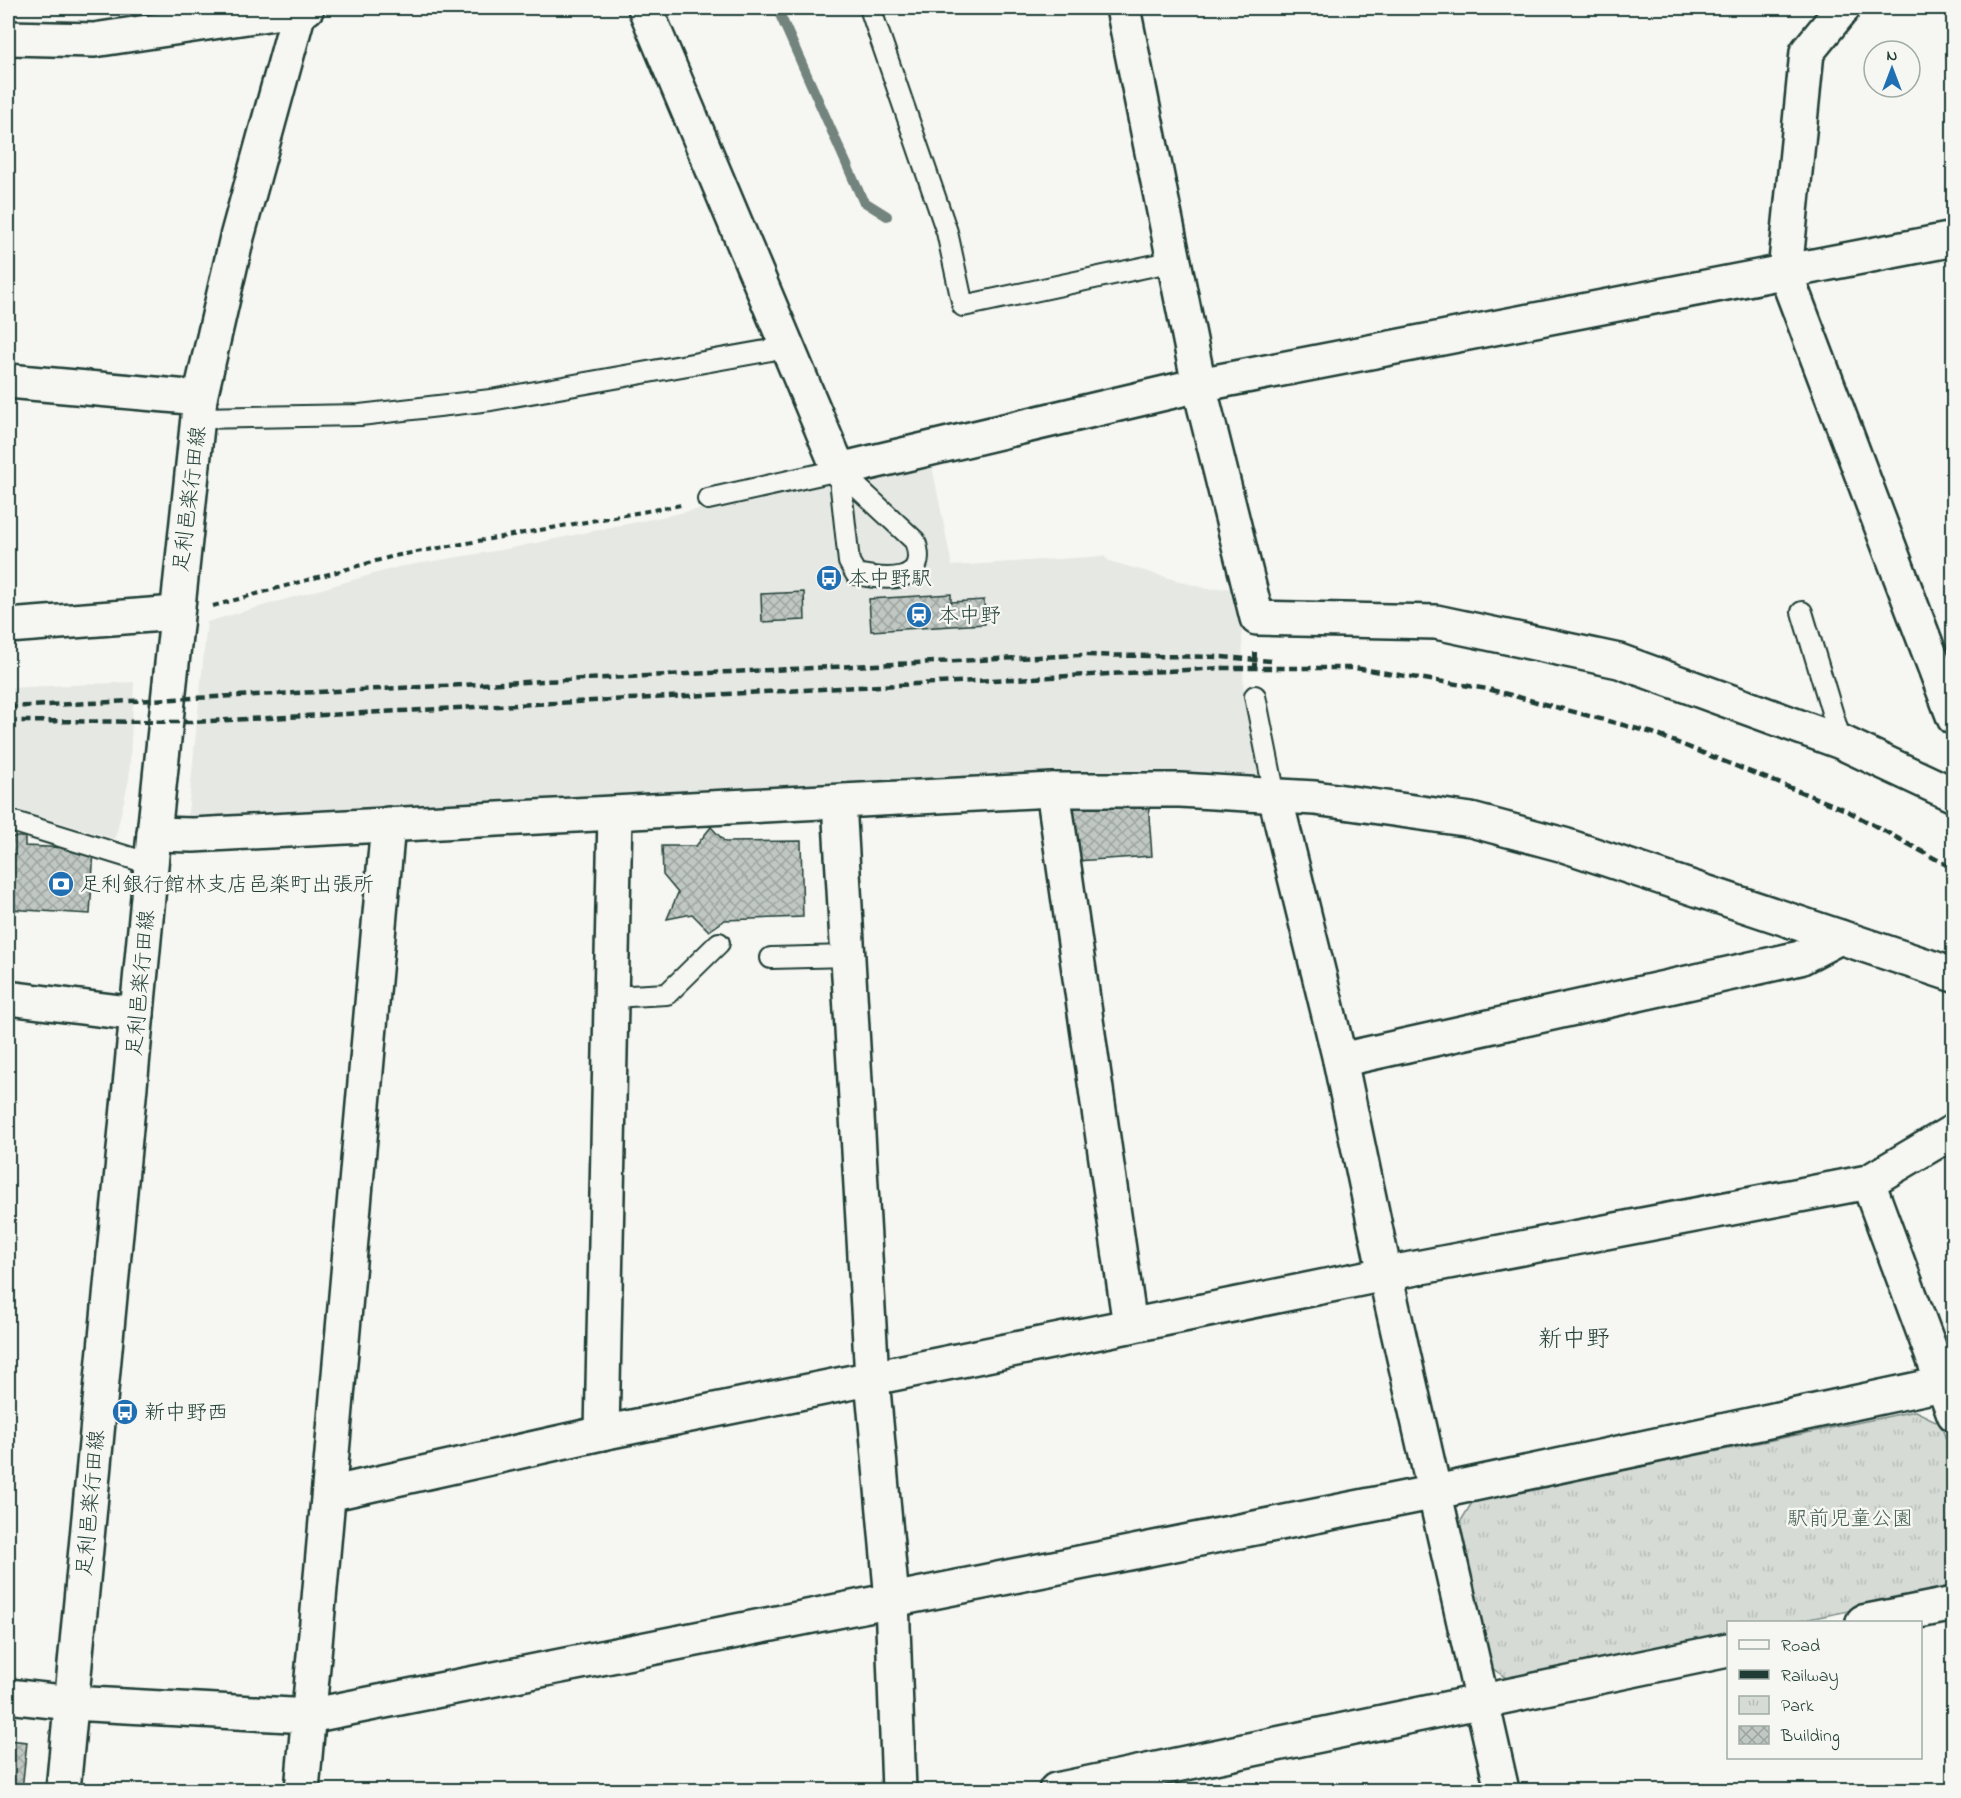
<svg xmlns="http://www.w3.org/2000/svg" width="1961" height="1798" viewBox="0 0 1961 1798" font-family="'Indie Flower','Klee One',sans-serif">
	<defs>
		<pattern id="park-tufts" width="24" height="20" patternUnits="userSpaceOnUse" patternTransform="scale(1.5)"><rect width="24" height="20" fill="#d6dbd6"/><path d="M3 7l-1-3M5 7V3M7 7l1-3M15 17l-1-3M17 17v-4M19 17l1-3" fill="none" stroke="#b7bdb8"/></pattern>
		<pattern id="building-cross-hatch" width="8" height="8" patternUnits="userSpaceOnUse" patternTransform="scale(1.5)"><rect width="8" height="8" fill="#c1c8c3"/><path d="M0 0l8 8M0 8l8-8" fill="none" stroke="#9ca49f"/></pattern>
	</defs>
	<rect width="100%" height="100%" fill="#f6f6f2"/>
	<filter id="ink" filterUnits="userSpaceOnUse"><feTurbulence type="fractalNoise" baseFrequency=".0167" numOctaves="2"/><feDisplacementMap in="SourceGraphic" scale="12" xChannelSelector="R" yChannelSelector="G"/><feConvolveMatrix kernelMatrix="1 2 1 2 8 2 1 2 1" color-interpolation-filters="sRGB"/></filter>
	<g filter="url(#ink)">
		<g fill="#e6e8e4">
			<path d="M931 461 952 566 1104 556 1109 561 1207 589 1236 588 1242 634 1244 698 1261 778 1257 784 187 823 207 622 398 567 507 549Z"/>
			<path d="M134 682 129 779 115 839 8 807V688Z"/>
		</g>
		<path fill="url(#park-tufts)" stroke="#7a8c85" stroke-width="1.5" d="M1915 1411 1940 1423 1953 1458V1590L1794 1622H1728V1636L1509 1680 1492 1668 1459 1524 1473 1501Z"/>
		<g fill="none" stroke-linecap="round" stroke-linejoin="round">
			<path stroke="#72847d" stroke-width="10" d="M777 8 863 201 887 216"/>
		</g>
		<g fill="url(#building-cross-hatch)" stroke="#1f3d34" stroke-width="1.5">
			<path d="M804 592 805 620 762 622 761 594Z"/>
			<path d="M951 594V602L984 600 985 624 871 631 869 599Z"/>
			<path d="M1148 801 1152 856 1076 861 1073 807Z"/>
			<path d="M711 827 725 842 801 841 803 917 725 920 709 931 692 914 667 919 678 893 663 875 662 846H696Z"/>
			<path d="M8 837H25V846L94 849 90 914 8 909Z"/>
			<path d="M8 1740 27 1742 22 1790H8Z"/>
		</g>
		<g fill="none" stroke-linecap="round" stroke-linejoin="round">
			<g stroke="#1f3d34" stroke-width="24">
				<g id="service">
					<path d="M870 8 947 232 963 306 1174 261"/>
					<path d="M198 418 360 415 491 400 788 347"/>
					<path d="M839 470 915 541C930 585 885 580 856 574L849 562Z"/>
					<path d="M708 499 839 470"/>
					<path d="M1802 612 1841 742"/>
					<path d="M1255 696 1275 796"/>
					<path d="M8 820 151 864"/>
					<path d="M771 958 848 956"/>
					<path d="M611 997 667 994 719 943"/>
				</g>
			</g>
			<g stroke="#1f3d34" stroke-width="38">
				<g id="minor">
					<path d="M645 8 839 470 1199 385 1954 239"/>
					<path d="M1123 8 1199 385 1257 618 1436 622 1619 661 1841 742 1954 795"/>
					<path d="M1843 8 1807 52 1785 272 1954 718"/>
					<path d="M8 38 94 40 307 8"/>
					<path d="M8 381 200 398"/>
					<path d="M8 626 176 613"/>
					<path d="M1053 790 1130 1326"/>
					<path d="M1275 796 1340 1060 1385 1274 1502 1790"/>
					<path d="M839 802 872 1378 892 1600 899 1790"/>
					<path d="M154 834 193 835 1053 790H1180L1315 798 1471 820 1564 845 1954 975"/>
					<path d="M8 998 137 1014"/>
					<path d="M1340 1060 1800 958 1840 937"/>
					<path d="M1868 1182 1954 1414"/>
					<path d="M602 1433 615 813"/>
					<path d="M329 1494 602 1433 1385 1274 1868 1182 1954 1131"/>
					<path d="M1863 1622 1954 1604"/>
					<path d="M8 1696 71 1703 309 1716 1436 1492 1942 1384 1954 1377"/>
					<path d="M302 1790 388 824"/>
					<path d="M1056 1790 1728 1650"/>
				</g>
			</g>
			<g stroke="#1f3d34" stroke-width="38">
				<path id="primary" d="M63 1790 154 834 200 398 237 237 300 8"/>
			</g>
			<g stroke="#1f3d34" stroke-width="4" stroke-dasharray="6 4.5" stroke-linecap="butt">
				<path d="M213 606 394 556 681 505"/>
				<path d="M1255 652V668"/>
			</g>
			<use href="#service" stroke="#f6f6f2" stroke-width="20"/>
			<use href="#minor" stroke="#f6f6f2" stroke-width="33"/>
			<use href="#primary" stroke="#f6f6f2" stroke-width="33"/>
			<g stroke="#1f3d34" stroke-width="4.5" stroke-dasharray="9 4.5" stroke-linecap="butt">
				<path d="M8 707 1080 655 1222 657 1271 661"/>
				<path d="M8 721 191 722 1223 668H1355L1488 689 1653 733 1846 810 1954 869"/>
			</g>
		</g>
	</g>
	<defs>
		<g id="bus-disc" transform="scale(1.35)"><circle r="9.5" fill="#1f6fb2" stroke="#f6f6f2"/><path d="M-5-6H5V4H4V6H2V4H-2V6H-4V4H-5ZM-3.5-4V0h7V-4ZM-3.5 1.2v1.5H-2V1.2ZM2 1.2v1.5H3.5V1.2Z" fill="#fff"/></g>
		<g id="station-disc" transform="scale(1.35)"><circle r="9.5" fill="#1f6fb2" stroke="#f6f6f2"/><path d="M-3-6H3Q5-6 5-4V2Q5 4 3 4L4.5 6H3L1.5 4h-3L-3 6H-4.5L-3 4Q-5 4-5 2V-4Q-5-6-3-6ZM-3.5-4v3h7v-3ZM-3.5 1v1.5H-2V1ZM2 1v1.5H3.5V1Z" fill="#fff"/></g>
		<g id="bank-disc" transform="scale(1.35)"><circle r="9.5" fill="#1f6fb2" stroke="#f6f6f2"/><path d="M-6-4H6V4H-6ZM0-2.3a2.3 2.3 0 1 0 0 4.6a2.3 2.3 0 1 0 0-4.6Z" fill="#fff"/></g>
	</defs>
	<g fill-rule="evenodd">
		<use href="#bus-disc" x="829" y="578"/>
		<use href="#station-disc" x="919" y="615"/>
		<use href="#bank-disc" x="61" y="884"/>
		<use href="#bus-disc" x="125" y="1412"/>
	</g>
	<g text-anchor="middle" stroke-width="5" stroke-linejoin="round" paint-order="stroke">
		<g font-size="21" fill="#1f3d34" stroke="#f6f6f2">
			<text transform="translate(189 499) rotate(-83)" y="7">足利邑楽行田線</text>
			<text transform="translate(140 983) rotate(-85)" y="7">足利邑楽行田線</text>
			<text transform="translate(90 1503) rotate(-85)" y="7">足利邑楽行田線</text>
		</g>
		<g font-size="21" fill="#1f3d34" stroke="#f6f6f2" text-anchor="start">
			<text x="848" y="585">本中野駅</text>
			<text x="938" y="622">本中野</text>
			<text x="80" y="891">足利銀行館林支店邑楽町出張所</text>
			<text x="144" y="1419">新中野西</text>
		</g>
		<g font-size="21" fill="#445d54" stroke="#f6f6f2">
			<text x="1850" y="1525">駅前児童公園</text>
		</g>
		<g font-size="24" fill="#1f3d34" stroke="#f6f6f2">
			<text x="1574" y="1346">新中野</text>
		</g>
	</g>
	<rect width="1961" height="1798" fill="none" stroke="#f6f6f2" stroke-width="30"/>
	<rect x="15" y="15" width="1931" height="1768" fill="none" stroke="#1f3d34" stroke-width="2" filter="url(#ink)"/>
	<rect x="1727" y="1621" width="195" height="138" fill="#f6f6f2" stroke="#a0aca6" stroke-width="1.5"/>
	<rect x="1739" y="1640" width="30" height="9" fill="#f6f6f2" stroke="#a0aca6" stroke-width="1.5"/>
	<text x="1781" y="1651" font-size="18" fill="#1f3d34">Road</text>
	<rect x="1739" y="1670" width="30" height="9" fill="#1f3d34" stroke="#a0aca6" stroke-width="1.5"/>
	<text x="1781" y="1681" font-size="18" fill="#1f3d34">Railway</text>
	<rect x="1739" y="1696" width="30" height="18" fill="url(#park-tufts)" stroke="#a0aca6" stroke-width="1.5"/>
	<text x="1781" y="1711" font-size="18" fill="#1f3d34">Park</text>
	<rect x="1739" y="1726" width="30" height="18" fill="url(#building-cross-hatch)" stroke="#a0aca6" stroke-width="1.5"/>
	<text x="1781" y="1741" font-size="18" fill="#1f3d34">Building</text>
	<g transform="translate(1892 69)"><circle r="28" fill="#f6f6f2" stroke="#a0aca6" stroke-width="1.5"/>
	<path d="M0-4.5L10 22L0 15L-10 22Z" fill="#1f6fb2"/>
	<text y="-9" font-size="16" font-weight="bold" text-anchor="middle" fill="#1f3d34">N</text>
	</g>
</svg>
